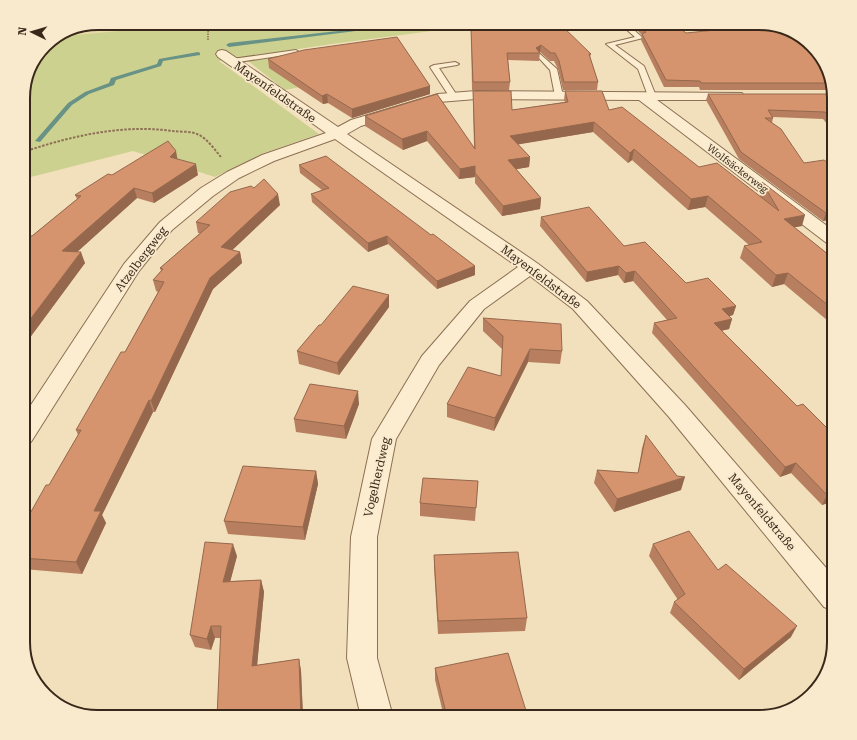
<svg xmlns="http://www.w3.org/2000/svg" width="857" height="740" viewBox="0 0 857 740" font-family="'Roboto Serif',serif">
	<rect width="100%" height="100%" fill="#f2e0bc"/>
	<path fill="#e9dba9" d="M98 23H204L64 36Z"/>
	<g fill="#cdd18f">
		<path d="M204 23H493L332 44 219 61 319 134 264 153 215 177 133 151 23 179V93L31 65 48 42 64 36Z"/>
		<path d="M303 53 341 79 285 90 248 61Z"/>
	</g>
	<g fill="none" stroke-linecap="round" stroke-linejoin="round">
		<g fill="#679285" fill-rule="evenodd">
			<path d="M404 23H416L385 30 356 31 229 47 226 45 229 43 356 29 381 28Z"/>
			<path d="M198 52 200 53V55L163 61 161 66 116 80 114 85 89 94 72 105 40 142 35 141 68 103 85 92 109 83 111 78 157 64 159 59Z"/>
		</g>
		<g stroke="#8c6f54" stroke-width="2">
			<g id="service">
				<path d="M619 23H626L643 38 615 45 644 66 656 96 655 98H652L648 96 638 69 606 44 635 37Z"/>
				<path d="M296 50 299 52 298 53 232 63 229 61 232 59Z"/>
				<path d="M540 54 557 69 563 96 562 98H559L555 96 550 70 537 56Z"/>
				<path d="M455 62 459 64 457 65 439 68 458 97 454 99H451L430 67 434 65Z"/>
			</g>
		</g>
		<g stroke="#8c6f54" stroke-width="2">
			<path id="minor" d="M222 50 226 51 338 127 351 120 438 94 476 91 742 93 744 96 742 99 737 100H657L834 231V245L828 244 639 100 476 99 439 102 361 126 347 134 537 263 587 301 685 405 834 577V611L824 607 669 417 573 309 530 276 484 309 439 365 396 439 377 537V658L393 717H361L347 658 351 537 372 439 422 356 470 301 518 267 335 139 274 161 239 178 213 196 172 230 139 271 31 442 23 445V417L124 264 160 222 201 188 227 172 262 155 326 133 218 57 216 54 218 51Z"/>
		</g>
		<g stroke="#8c6f54" stroke-width="1.5" stroke-dasharray="1.5 1" stroke-linecap="butt">
			<path d="M703 33 711 24 717 23"/>
			<path d="M208 40V32L212 23"/>
		</g>
		<path stroke="#8c6f54" stroke-width="2" stroke-dasharray="2.5 1.5" stroke-linecap="butt" d="M23 152C72 136 121 124 173 131 180 132 190 131 197 134 207 138 214 149 221 157"/>
		<use href="#service" fill="#fcedd0" fill-rule="evenodd"/>
		<use href="#minor" fill="#fcedd0" fill-rule="evenodd"/>
	</g>
	<g fill="#b77f5f">
		<path d="M633 23H674L686 33 828 69 832 90H700L699 87H664L641 40 642 35 636 29Z"/>
		<path d="M471 30 591 54 590 57 598 82 597 90H563L558 69 554 61H550L540 52 539 61 508 60 510 82 509 90H472Z"/>
		<path d="M268 59 430 86V94L352 118 328 103 323 104 269 68Z"/>
		<path d="M473 91 512 110 565 102 564 100 565 91 609 110 699 167 761 197 759 193 762 182 802 226 794 227 834 259V326L784 284 772 287 740 258 744 246 749 245 705 207 688 210 632 160 628 163 593 132 518 144 530 157 529 167 516 169 541 198 540 209 502 216 475 183V177L459 179 427 141 403 150 365 126V116L437 94 474 148 473 101Z"/>
		<path d="M708 94 834 98V125H828L823 119 773 117V118L772 123 834 219 823 221 739 159 706 100Z"/>
		<path d="M177 159 198 175 154 203 137 198 77 252 85 263 23 347V235L32 236 77 199 75 195 112 175Z"/>
		<path d="M299 165 431 235 475 266V275L437 289 388 244 368 252 312 202 311 194 322 190 300 173Z"/>
		<path d="M254 188 280 205 232 250 240 252 242 263 213 289 155 412H153L102 515 106 523 82 574 23 569V526L49 485 78 435 76 430 125 352 158 292 156 291 153 280 161 271 160 268 200 233H198L196 222Z"/>
		<path d="M541 217 624 246 686 283 736 306 733 315 729 316 732 319 729 329 721 331 834 501 822 505 791 473 780 477 652 333 654 323 667 320 633 281 624 283 618 275 586 282 540 226Z"/>
		<path d="M389 295V307L339 375 299 364 297 351 321 325Z"/>
		<path d="M483 318 562 351 560 364 528 362 494 431 447 417V404L501 376 502 349 483 331Z"/>
		<path d="M359 404 346 439 296 432 294 419Z"/>
		<path d="M646 435 681 490 614 512 594 483 597 470 638 473 642 448Z"/>
		<path d="M316 471 318 484 305 540 228 534 224 521Z"/>
		<path d="M478 481 475 521 420 516V503Z"/>
		<path d="M653 544 718 570 791 637 739 680 670 613 674 602 678 600 649 556Z"/>
		<path d="M434 555 527 618 525 631 438 634 434 567Z"/>
		<path d="M237 556 230 581 261 580 264 592 257 665 299 659 301 671 303 717 220 638H215L211 650 195 647 190 635Z"/>
		<path d="M435 668 527 717H444L435 680Z"/>
	</g>
	<g fill="#95684d">
		<path d="M541 45 540 52 539 53 536 48Z"/>
		<path d="M430 86V94L352 118V109Z"/>
		<path d="M327 94 328 103 323 104 322 96Z"/>
		<path d="M594 122 593 132 509 146 510 136Z"/>
		<path d="M427 131V141L403 150 402 139Z"/>
		<path d="M634 149 632 160 628 163 630 153Z"/>
		<path d="M176 151 178 162 170 157Z"/>
		<path d="M530 157 529 167 507 171 508 160Z"/>
		<path d="M196 164 198 175 154 203 152 193Z"/>
		<path d="M475 166V177L459 179 460 169Z"/>
		<path d="M134 188 137 198 66 262 62 251Z"/>
		<path d="M278 194 280 205 224 258 221 247Z"/>
		<path d="M708 196 705 207 688 210 691 199Z"/>
		<path d="M541 198 540 209 502 216 503 206Z"/>
		<path d="M834 212V219L823 221 826 213Z"/>
		<path d="M805 215 802 226 780 230 784 219Z"/>
		<path d="M387 236 388 244 368 252V243Z"/>
		<path d="M81 252 85 263 23 347V329Z"/>
		<path d="M240 252 242 263 213 289 155 412 151 401 210 278Z"/>
		<path d="M475 266V275L437 289V281Z"/>
		<path d="M619 266 618 275 586 282 587 272Z"/>
		<path d="M635 271 633 281 624 283 626 273Z"/>
		<path d="M788 273 784 284 772 287 776 275Z"/>
		<path d="M389 295V307L339 375 337 363Z"/>
		<path d="M736 306 733 315 719 319 722 309Z"/>
		<path d="M732 319 729 329 711 333 714 323Z"/>
		<path d="M530 349 528 362 494 431 495 418Z"/>
		<path d="M358 391 359 404 346 439 344 426Z"/>
		<path d="M149 400 153 412 102 515 106 523 82 574 76 562 94 511Z"/>
		<path d="M796 463 791 473 780 477 785 467Z"/>
		<path d="M316 471 318 484 305 540 303 527Z"/>
		<path d="M685 477 681 490 614 512 617 499Z"/>
		<path d="M834 493V501L822 505 827 495Z"/>
		<path d="M233 544 237 556 227 594 223 582Z"/>
		<path d="M261 580 264 592 256 677 252 666Z"/>
		<path d="M211 626 215 638 211 650 207 639Z"/>
		<path d="M797 626 791 637 739 680 744 669Z"/>
		<path d="M299 659 301 671 303 717H301Z"/>
	</g>
	<g fill="#d5946e" stroke="#95684d">
		<path d="M531 23H559L591 54H589L598 82H564L559 61 555 53H551L541 45 536 48 540 53H507L510 82H473L471 30Z"/>
		<path d="M636 23H674L686 33 764 25 809 42 828 69 831 83H701L700 81 666 80 642 34 646 32Z"/>
		<path d="M397 37 430 86 352 109 327 94 322 96 268 59 304 50Z"/>
		<path d="M473 91H511L512 110 568 102 565 91H602L609 110 622 107 699 167 717 163 779 211 762 182 805 215 784 219 834 259V310L788 273 776 275 744 246 762 242 708 196 691 199 634 149 630 153 594 122 510 136 530 157 508 160 541 198 503 206 475 173V166L460 169 427 131 402 139 365 116 437 94 475 149Z"/>
		<path d="M708 94H833L834 98V118H831L825 112 768 110 773 118H765L781 129 804 163 824 160 834 167V212L826 213 741 152Z"/>
		<path d="M168 141 176 151 170 157 196 164 152 193 134 188 62 251 81 252 23 329V235L32 236 81 196 75 195 108 174 112 175Z"/>
		<path d="M326 156 431 235 433 234 475 266 437 281 387 236 368 243 311 194 329 188 299 165Z"/>
		<path d="M264 179 278 194 221 247 240 252 210 278 151 401 149 400 94 511H101L76 562 23 558V526L46 485H49L81 430H76L121 352H125L164 282 153 280 163 269 160 268 210 225 196 222 230 192 251 186 254 188Z"/>
		<path d="M589 207 624 246 645 242 686 283 708 278 736 306 722 309 732 319 714 323 797 406 803 404 834 435V493L827 495 796 463 785 467 654 323 677 318 635 271 626 273 619 266 587 272 541 217Z"/>
		<path d="M353 286 389 295 337 363 297 351 319 325H321Z"/>
		<path d="M483 318 561 324 562 351 530 349 495 418 447 404 468 367 501 376 503 336Z"/>
		<path d="M310 384 358 391 344 426 294 419Z"/>
		<path d="M646 435 677 476 685 477 617 499 597 470 638 473Z"/>
		<path d="M243 466 316 471 303 527 224 521Z"/>
		<path d="M423 478 478 481 476 508 420 503Z"/>
		<path d="M689 531 718 570 726 564 797 626 744 669 674 602 685 594 653 544Z"/>
		<path d="M205 542 233 544 223 582 261 580 252 666 299 659 301 717H217L221 626H211L207 639 190 635Z"/>
		<path d="M518 552 527 618 438 621 434 555Z"/>
		<path d="M508 653 528 717H447L435 668Z"/>
	</g>
	<g text-anchor="middle" stroke-width="3.5" stroke-linejoin="round" paint-order="stroke">
		<g font-size="10" fill="#39281a" stroke="#f9eacd">
			<text transform="translate(738 168) rotate(37)" y="4">Wolfsäckerweg</text>
		</g>
		<g font-size="12" fill="#39281a" stroke="#f9eacd">
			<text transform="translate(275 92) rotate(35)" y="4">Mayenfeldstraße</text>
			<text transform="translate(141 259) rotate(-53)" y="4">Atzelbergweg</text>
			<text transform="translate(541 277) rotate(37)" y="4">Mayenfeldstraße</text>
			<text transform="translate(377 477) rotate(-77)" y="4">Vogelherdweg</text>
			<text transform="translate(762 512) rotate(50)" y="4">Mayenfeldstraße</text>
		</g>
	</g>
	<path d="M0 0H857V740H0ZM98 30H759A68 68 0 0 1 827 98V642A68 68 0 0 1 759 710H98A68 68 0 0 1 30 642V98A68 68 0 0 1 98 30Z" fill="#f9eacd" fill-rule="evenodd"/>
	<path fill="none" stroke="#39281a" stroke-width="2" d="M98 30H759A68 68 0 0 1 827 98V642A68 68 0 0 1 759 710H98A68 68 0 0 1 30 642V98A68 68 0 0 1 98 30Z"/>
	<g transform="translate(32 32) rotate(275)" stroke="#f9eacd" stroke-width="3" paint-order="stroke">
	<path d="M0-3L7 15L0 10L-7 15Z" fill="#39281a"/>
	<text y="-6" font-size="11" font-weight="bold" text-anchor="middle" fill="#39281a">N</text>
	</g>
</svg>
